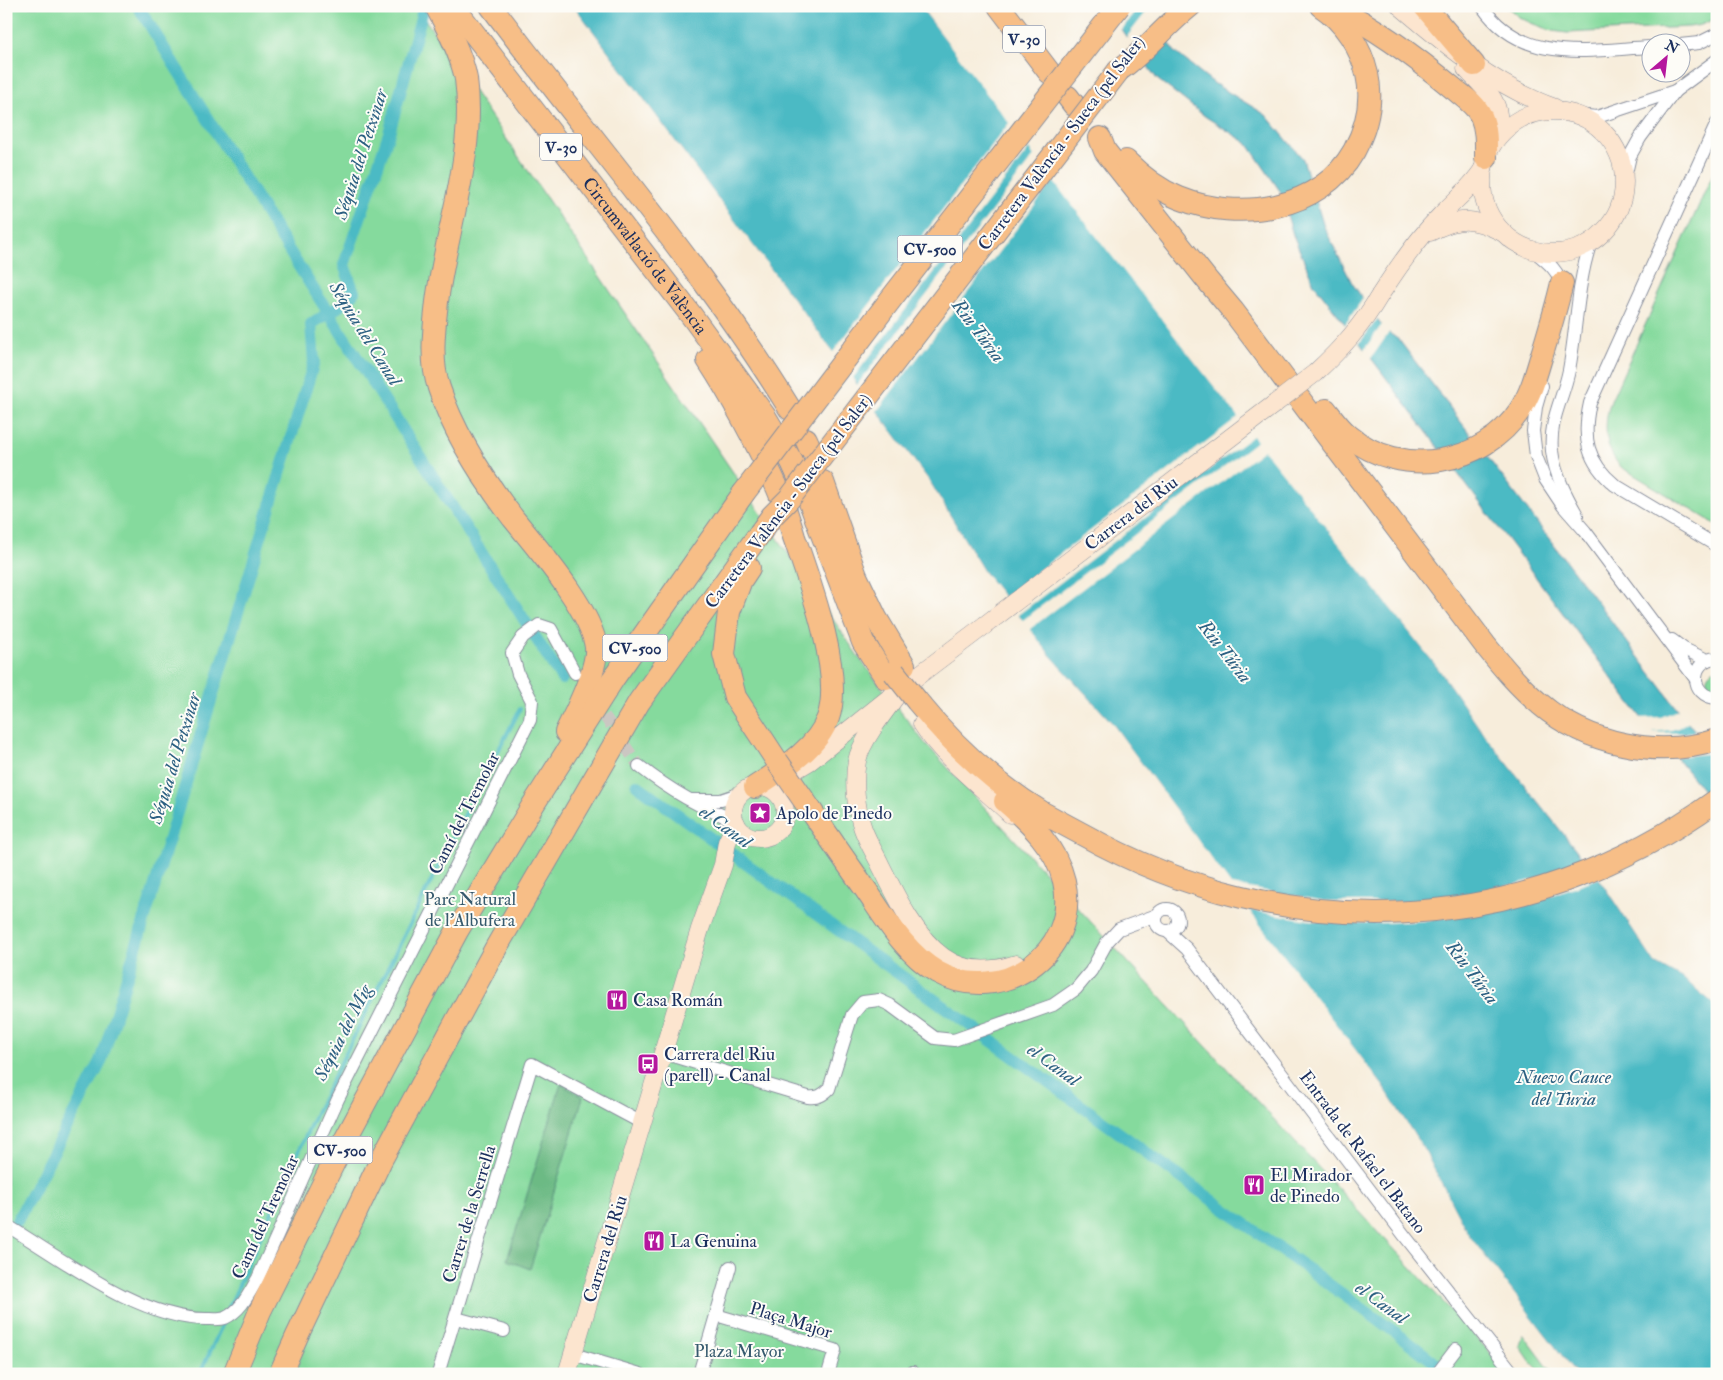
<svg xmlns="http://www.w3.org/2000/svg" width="1723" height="1380" viewBox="0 0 1723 1380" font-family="'IM FELL Double Pica',serif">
	<rect width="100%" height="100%" fill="#fdfcf7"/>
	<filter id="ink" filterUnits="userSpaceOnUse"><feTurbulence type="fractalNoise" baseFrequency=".02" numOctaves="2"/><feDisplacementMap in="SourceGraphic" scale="10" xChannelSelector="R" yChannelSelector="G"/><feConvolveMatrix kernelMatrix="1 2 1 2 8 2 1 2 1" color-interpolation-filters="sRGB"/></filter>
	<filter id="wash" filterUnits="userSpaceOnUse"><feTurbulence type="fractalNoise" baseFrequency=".0096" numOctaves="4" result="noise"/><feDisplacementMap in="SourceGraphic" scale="20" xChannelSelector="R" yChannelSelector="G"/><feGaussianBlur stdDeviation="1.12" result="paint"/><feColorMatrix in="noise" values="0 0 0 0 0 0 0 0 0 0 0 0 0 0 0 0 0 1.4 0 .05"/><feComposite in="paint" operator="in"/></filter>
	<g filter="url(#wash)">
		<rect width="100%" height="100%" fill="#f7eddb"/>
		<g fill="#85da9d" stroke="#50847e">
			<path d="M6 6H416L860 659 924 742 1510 1374H6Z"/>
			<path d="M1506 6H1717V18L1701 25 1689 27 1567 33 1552 31 1531 23 1519 17Z"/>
			<path d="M1717 165V525L1621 467C1604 449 1603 423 1611 401Z"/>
			<path d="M1712 670H1717V688L1709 686C1705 680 1706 675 1712 670Z"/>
			<path d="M1523 1334 1553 1374H1543L1531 1362 1520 1346Z"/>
		</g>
		<path fill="#6cba84" stroke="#447471" d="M561 1084 583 1097 530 1269 507 1260Z"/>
		<g fill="#4bbac4" stroke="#337491">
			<path d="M574 6H920L1200 368 1438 668 1481 730 1600 880 1655 963 1684 979 1717 1006V1374H1576L1468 1234 1425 1152 1383 1086 1271 941 1112 723 1050 655 984 572 930 482Z"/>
			<path d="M1104 6H1146L1175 52 1215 84 1266 115 1303 159 1324 227 1352 283 1385 330 1399 340 1677 708 1717 759V808L1680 762 1643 720 1362 346 1314 284 1293 235 1280 191 1247 143 1206 117 1157 79Z"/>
		</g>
		<g fill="#f7eddb" fill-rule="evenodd">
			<path d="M572 6H574L833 352 1009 123 920 6H923L1202 366 1440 667 1483 728 1602 878 1656 961 1686 977 1717 1002V1006L1684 979 1655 963 1599 878 1538 900 1507 907 1423 921 1383 923H1344L1308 920 1249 910 1383 1086 1425 1152 1468 1234 1576 1374H1573L1466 1236 1423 1153 1381 1088 1269 943 1111 725 1048 657 982 573 928 484ZM1029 149 1034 156 857 385 853 378ZM1053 181 1238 417 1004 597 984 572 930 482 877 411ZM1253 436 1257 441 1023 620 1018 615ZM1264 450 1438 668 1481 730 1586 861 1537 879 1470 895 1406 902H1331L1231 885 1112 723 1050 655 1030 629Z"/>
			<path d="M1101 6H1139L1119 32Z"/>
			<path d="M1150 7 1168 36 1143 64 1125 39Z"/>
			<path d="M1364 297 1379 317 1358 345 1344 326Z"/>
			<path d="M1383 323 1390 331 1370 360 1363 351Z"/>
			<path d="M1680 709 1689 721 1681 727 1672 730 1652 732 1685 733 1698 731 1715 753 1672 757 1639 718 1661 717Z"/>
		</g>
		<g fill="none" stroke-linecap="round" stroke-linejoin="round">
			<g stroke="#4bbac4" stroke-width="4">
				<path d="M415 6 422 14"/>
				<path d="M227 1312 316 1113 447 849 520 709"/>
				<path d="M200 1374 224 1321"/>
			</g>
			<g stroke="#4bbac4" stroke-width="12">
				<path d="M138 6 298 265 562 679"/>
				<path d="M346 302 354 292 344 265 389 133 422 14"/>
				<path d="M637 785 1399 1335 1450 1374"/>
				<path d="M17 1221 101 1062 314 362 311 324 340 306"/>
			</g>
		</g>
	</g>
	<g filter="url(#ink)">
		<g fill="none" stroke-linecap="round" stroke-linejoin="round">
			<path stroke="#cbc7c2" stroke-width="12" stroke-dasharray="12 6" stroke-linecap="butt" d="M594 701 639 766"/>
			<g stroke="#898e9c" stroke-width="14">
				<g id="street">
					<path d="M1482 6C1522 65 1589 50 1650 47"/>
					<path d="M1680 45 1699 43 1717 34"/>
					<path d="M1577 115 1597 117 1675 91"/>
					<path d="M1717 123 1590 403C1582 438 1587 462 1615 485L1717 546"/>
					<path d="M1624 182 1630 156 1640 138 1675 91 1717 60"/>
					<path d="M1530 248C1545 260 1559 269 1563 289"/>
					<path d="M1542 386 1536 407 1533 431 1536 456 1545 479 1563 506 1585 531 1695 678"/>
					<path d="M1577 515C1566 495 1555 475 1552 451 1549 419 1563 400 1569 370 1577 327 1577 283 1591 242"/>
					<path d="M1672 640 1684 649 1707 660"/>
					<path d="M1717 658C1689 659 1689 697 1717 698"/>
					<path d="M639 766C668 789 700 808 735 820"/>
					<path d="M691 800H721L742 793"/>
					<circle cx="1167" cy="920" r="11"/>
					<path d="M1167 931 1187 949 1404 1235 1514 1374"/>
					<path d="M663 1053 808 1097C817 1098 822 1096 829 1089L852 1015 863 1002 879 1000 890 1005 935 1038 954 1040 1053 1005 1076 989 1091 971 1107 942 1119 929 1157 915"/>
					<path d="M6 1225C63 1259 139 1319 206 1319 212 1319 220 1320 225 1318 242 1310 249 1293 258 1278L338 1099 530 720 532 701 518 674 512 653 523 637 539 625 551 629 575 673"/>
					<path d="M716 1315 835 1350 828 1374"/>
					<path d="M456 1318 504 1331"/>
					<path d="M573 1354 640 1374"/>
					<path d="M438 1374 532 1064 642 1123"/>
					<path d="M699 1374 730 1267"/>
					<path d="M912 1374 913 1372"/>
					<path d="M1437 1374 1456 1349"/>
				</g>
			</g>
			<g stroke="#898e9c" stroke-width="19">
				<g id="secondary">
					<path d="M1400 6C1447 46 1496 87 1555 108"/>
					<path d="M1466 69C1489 92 1507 106 1494 140"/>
					<circle cx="1553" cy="182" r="71"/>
					<path d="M1430 232C1459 217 1472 217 1502 232"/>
					<path d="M1380 295C1398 267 1418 238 1441 215 1456 199 1472 187 1483 169"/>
					<path d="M903 687C889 706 861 740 857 761 853 782 856 809 863 829 867 840 873 850 878 860 894 892 914 936 943 957 965 973 991 972 1016 964"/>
					<path d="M922 724C945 760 980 785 1010 814"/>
					<path d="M790 773 810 761 903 687 985 625"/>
					<circle cx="759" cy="812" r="26"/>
					<path d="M567 1374 700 929 723 865 727 842 736 823"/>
				</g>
			</g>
			<g stroke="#898e9c" stroke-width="24">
				<g id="highway">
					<path d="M436 6C447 27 462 56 466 79 476 153 446 229 437 302 434 329 430 362 439 388 454 433 484 480 513 518 537 548 591 609 596 647 598 667 576 713 566 732"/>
					<path id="s1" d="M453 6 691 315 764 415 792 462 809 500 863 642 886 678"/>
					<path d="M491 6C591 140 702 266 790 409"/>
					<path d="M999 6 1049 72"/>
					<path d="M1333 6C1376 28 1417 58 1454 89 1464 97 1476 105 1481 116 1487 130 1486 144 1486 158"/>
					<path d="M1424 6 1474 65"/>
					<path d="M1119 70C1145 52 1165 26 1190 6"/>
					<path d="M1068 97 1074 105"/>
					<path d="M1100 138 1105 151 1207 280 1233 311 1485 645C1502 666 1519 687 1540 704 1587 744 1657 759 1717 740"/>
					<path d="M1126 161C1141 176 1159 190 1179 198 1238 222 1320 211 1354 151 1367 127 1373 101 1367 74 1361 48 1344 21 1321 6"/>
					<path d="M708 360C734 400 757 444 777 487 784 503 789 520 794 537 809 580 844 674 828 718 817 749 781 770 755 787"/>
					<path d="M1326 410C1333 419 1340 429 1349 436 1401 479 1483 466 1520 410 1530 395 1535 378 1540 361 1548 335 1556 309 1562 283"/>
					<path d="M806 439 810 448"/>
					<path d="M823 482 856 576 876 618 904 665"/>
					<path d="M749 568 741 580 729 612 724 654 735 697 777 761"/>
					<path d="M917 701C953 745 995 784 1043 813 1056 820 1069 827 1082 834 1288 949 1525 939 1717 800"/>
					<path d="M810 809C828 836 847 863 866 890 886 919 905 953 937 972 999 1007 1081 954 1064 881 1056 847 1030 823 1005 801"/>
					<path d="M234 1374 260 1311 344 1142 457 931 533 805 613 679 743 494"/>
					<path d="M280 1374 297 1336 381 1160 497 946 639 702 760 533"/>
				</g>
			</g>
			<use href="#street" stroke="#fff" stroke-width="12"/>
			<use href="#secondary" stroke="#fce5cf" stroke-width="18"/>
			<use href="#highway" stroke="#f7be87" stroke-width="22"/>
			<g stroke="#898e9c" stroke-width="19" stroke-linecap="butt">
				<path id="secondary-bridge" d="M985 625 1315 373C1342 348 1361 327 1380 295"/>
			</g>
			<g stroke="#898e9c" stroke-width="24" stroke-linecap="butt">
				<g id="highway-bridge">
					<path d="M743 494 891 299 1119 6"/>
					<path d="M760 533 772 516 789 499 1119 70"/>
					<path d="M894 672 917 701"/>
					<path d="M777 761 810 809"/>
				</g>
			</g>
			<use href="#secondary-bridge" stroke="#fce5cf" stroke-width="18"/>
			<use href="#highway-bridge" stroke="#f7be87" stroke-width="22"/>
		</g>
	</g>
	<defs>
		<g id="sight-square" transform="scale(1.125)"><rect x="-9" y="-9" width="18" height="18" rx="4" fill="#b5179e" stroke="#fdfcf7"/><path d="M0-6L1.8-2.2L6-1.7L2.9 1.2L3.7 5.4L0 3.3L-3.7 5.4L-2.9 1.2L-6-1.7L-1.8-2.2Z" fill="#fff"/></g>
		<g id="restaurant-square" transform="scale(1.125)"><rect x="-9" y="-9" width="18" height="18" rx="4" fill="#b5179e" stroke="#fdfcf7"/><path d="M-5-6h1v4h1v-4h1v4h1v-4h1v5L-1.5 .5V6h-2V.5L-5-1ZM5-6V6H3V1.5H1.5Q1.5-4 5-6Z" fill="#fff"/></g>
		<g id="bus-square" transform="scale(1.125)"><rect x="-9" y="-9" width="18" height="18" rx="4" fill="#b5179e" stroke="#fdfcf7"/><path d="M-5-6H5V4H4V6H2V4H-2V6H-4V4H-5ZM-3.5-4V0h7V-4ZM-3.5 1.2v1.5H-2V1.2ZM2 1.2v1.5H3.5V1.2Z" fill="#fff"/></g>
	</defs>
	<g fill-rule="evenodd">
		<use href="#sight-square" x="760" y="813"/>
		<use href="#restaurant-square" x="617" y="1000"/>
		<use href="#bus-square" x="648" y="1064"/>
		<use href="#restaurant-square" x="1254" y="1185"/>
		<use href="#restaurant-square" x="654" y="1241"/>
	</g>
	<g text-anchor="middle" stroke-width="4" stroke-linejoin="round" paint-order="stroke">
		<g fill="#fdfcf7" stroke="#5f6c8c" stroke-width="1">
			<rect x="1003" y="25.5" width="42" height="27" rx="4"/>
			<rect x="540" y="133.5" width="42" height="27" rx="4"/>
			<rect x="897.5" y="235.5" width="65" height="27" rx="4"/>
			<rect x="602.5" y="634.5" width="65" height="27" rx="4"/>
			<rect x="307.5" y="1136.5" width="65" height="27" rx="4"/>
		</g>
		<g font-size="16" font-weight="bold" fill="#1b2f5e">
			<text x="1024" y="45">V-30</text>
			<text x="561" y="153">V-30</text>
			<text x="930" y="255">CV-500</text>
			<text x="635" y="654">CV-500</text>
			<text x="340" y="1156">CV-500</text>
		</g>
		<g font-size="18" fill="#1b2f5e" stroke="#fdfcf7">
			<text transform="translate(1061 143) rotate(-53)" y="6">Carretera València - Sueca (pel Saler)</text>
			<text dy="6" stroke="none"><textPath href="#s1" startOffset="315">Circumval·lació de València</textPath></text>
			<text transform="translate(788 501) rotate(-53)" y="6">Carretera València - Sueca (pel Saler)</text>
			<text transform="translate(1131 513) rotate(-37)" y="6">Carrera del Riu</text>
			<text transform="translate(464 813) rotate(-63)" y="6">Camí del Tremolar</text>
			<text transform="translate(1363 1152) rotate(53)" y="6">Entrada de Rafael el Batano</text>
			<text transform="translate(469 1214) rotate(-73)" y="6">Carrer de la Serrella</text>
			<text transform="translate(265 1217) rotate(-65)" y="6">Camí del Tremolar</text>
			<text transform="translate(605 1249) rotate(-73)" y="6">Carrera del Riu</text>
			<text transform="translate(791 1320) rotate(17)" y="6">Plaça Major</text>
		</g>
		<g font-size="18" fill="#1b2f5e" stroke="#fdfcf7" text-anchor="start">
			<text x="776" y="819">Apolo de Pinedo</text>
			<text x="633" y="1006">Casa Román</text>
			<text x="664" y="1060">Carrera del Riu<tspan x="664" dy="21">(parell) - Canal</tspan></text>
			<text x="1270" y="1181">El Mirador<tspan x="1270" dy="21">de Pinedo</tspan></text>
			<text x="670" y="1247">La Genuina</text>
		</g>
		<g font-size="18" fill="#365a6e" stroke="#fdfcf7">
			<text x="470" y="905">Parc Natural<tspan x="470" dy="21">de l'Albufera</tspan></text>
			<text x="739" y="1357">Plaza Mayor</text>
		</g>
		<g font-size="19" font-style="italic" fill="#2c6082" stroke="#fdfcf7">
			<text transform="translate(360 154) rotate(-72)" y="7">Séquia del Petxinar</text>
			<text transform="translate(979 330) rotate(53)" y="7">Riu Túria</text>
			<text transform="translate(366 333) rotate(58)" y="7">Séquia del Canal</text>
			<text transform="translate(1226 651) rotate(52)" y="7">Riu Túria</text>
			<text transform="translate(174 758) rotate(-73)" y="7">Séquia del Petxinar</text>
			<text transform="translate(726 826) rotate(36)" y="7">el Canal</text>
			<text transform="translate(1473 972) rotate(53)" y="7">Riu Túria</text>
			<text transform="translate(342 1032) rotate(-63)" y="7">Séquia del Mig</text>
			<text transform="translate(1054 1064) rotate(36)" y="7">el Canal</text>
			<text x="1564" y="1083">Nuevo Cauce<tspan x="1564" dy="22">del Turia</tspan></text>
			<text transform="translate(1382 1302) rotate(36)" y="7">el Canal</text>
		</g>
	</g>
	<rect width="1723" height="1380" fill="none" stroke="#fdfcf7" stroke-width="25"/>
	<g transform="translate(1666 58) rotate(28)"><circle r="24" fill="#fdfcf7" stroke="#a3aaba"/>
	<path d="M0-4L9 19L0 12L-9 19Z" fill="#b5179e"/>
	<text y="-8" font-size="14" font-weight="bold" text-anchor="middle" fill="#1b2f5e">N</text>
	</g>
</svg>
